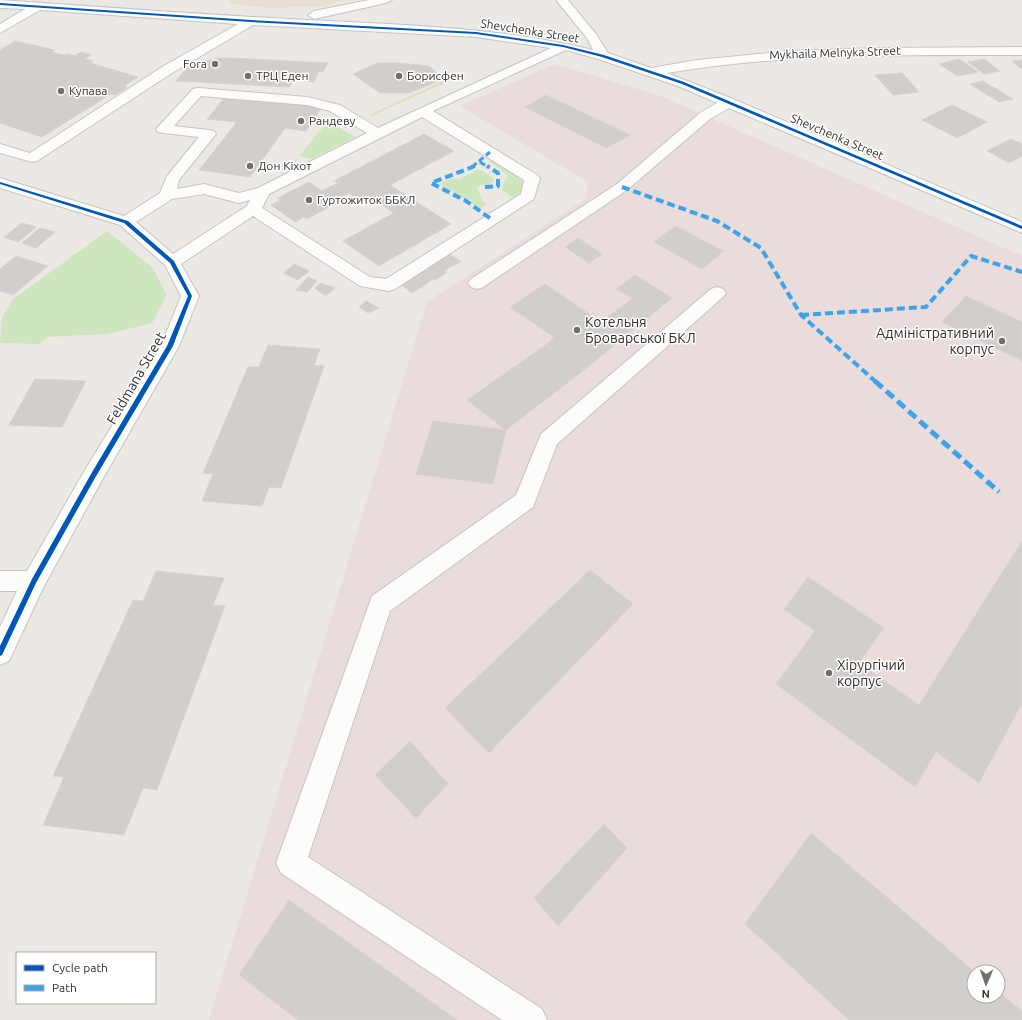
<svg xmlns="http://www.w3.org/2000/svg" width="1022" height="1020" viewBox="0 0 1022 1020" font-family="Ubuntu,sans-serif">
	<rect width="100%" height="100%" fill="#ece8e4"/>
	<path fill="#e6e0d3" d="M229 0H343L326 6 273 8 231 4Z"/>
	<path fill="#e9dcdb" fill-rule="evenodd" d="M555 64 661 96 1022 256V1020H209L427 302 586 199 588 182 460 106ZM974 972H998V996H974Z"/>
	<g fill="#cee6be">
		<path d="M447 79 451 80 371 116 370 115Z"/>
		<path d="M328 121 355 137 312 159 299 156Z"/>
		<path d="M489 155 526 179 523 195 512 197 502 190 503 184 508 176 487 159Z"/>
		<path d="M478 169 494 178 491 184 481 185 477 188 483 202 487 204 480 208 439 184 451 178 460 179Z"/>
		<path d="M107 231 152 267 167 295 152 323 107 334 47 337 39 344 0 343 2 318 12 300Z"/>
	</g>
	<g fill="#d1cecb" stroke="#d7d4d0">
		<path d="M15 41 55 50 52 52 64 55 67 54 75 56 81 52 91 55 85 59 93 61 90 63 138 77 124 86 127 87 115 95 111 94 42 137 0 123V50Z"/>
		<path d="M218 58H231L328 63 323 72 319 71 314 82 293 80 289 87 176 81 183 72 193 65Z"/>
		<path d="M959 59 978 72 958 76 939 64Z"/>
		<path d="M984 59 1000 71 984 74 968 62Z"/>
		<path d="M1022 60V70L1012 61Z"/>
		<path d="M377 63H399L429 66 444 79 409 93H380L353 74Z"/>
		<path d="M902 73 919 92 893 95 875 75Z"/>
		<path d="M983 81 1013 99 999 102 970 84Z"/>
		<path d="M546 95 630 135 606 148 525 107Z"/>
		<path d="M226 96 322 107 306 131 285 128 250 177 199 170 237 122 207 119Z"/>
		<path d="M952 105 987 122 957 138 922 120Z"/>
		<path d="M424 134 454 151 390 185 451 224 379 266 343 241 394 213 369 196 361 201 349 193 337 199 340 201 307 219 304 217 295 222 271 205 281 200 278 198 309 182 322 191 338 183 334 181Z"/>
		<path d="M1011 139 1022 144V156L1009 163 987 151Z"/>
		<path d="M22 223 36 227 18 242 4 237Z"/>
		<path d="M675 226 724 251 702 269 654 242Z"/>
		<path d="M40 228 55 232 36 248 22 243Z"/>
		<path d="M578 238 602 254 589 263 565 247Z"/>
		<path d="M448 253 461 262 451 266 440 258Z"/>
		<path d="M16 256 48 266 13 295 0 291V269Z"/>
		<path d="M440 258 451 266 445 271 430 263Z"/>
		<path d="M430 263 445 271 446 273 435 280 420 269Z"/>
		<path d="M294 264 309 271 298 280 284 273Z"/>
		<path d="M420 269 433 279 422 287 409 276Z"/>
		<path d="M635 275 672 298 623 338 601 322 633 298 616 289Z"/>
		<path d="M409 276 422 287 412 293 399 283Z"/>
		<path d="M308 277 317 281 307 292 296 290Z"/>
		<path d="M321 283 335 288 326 296 315 288Z"/>
		<path d="M545 284 601 322 623 338 584 370 547 344 554 337 510 307Z"/>
		<path d="M966 296 1022 322V361L942 322Z"/>
		<path d="M366 301 379 308 368 313 359 307Z"/>
		<path d="M547 344 584 370 506 430 467 400Z"/>
		<path d="M268 345 320 349 314 365 324 366 281 488 269 487 262 506 202 501 213 474 203 473 248 367H259Z"/>
		<path d="M35 379 86 381 62 427 9 425Z"/>
		<path d="M433 421 506 430 493 484 416 474Z"/>
		<path d="M1022 541V703L979 783 936 752 915 787 776 684 815 631 784 609 808 577 884 628 859 663 919 705Z"/>
		<path d="M590 570 633 604 489 753 445 708Z"/>
		<path d="M156 571 224 578 213 605 225 606 157 790 143 788 124 835 43 825 64 777 53 776 133 600 143 601Z"/>
		<path d="M410 741 448 784 416 818 375 775Z"/>
		<path d="M604 824 627 848 558 926 534 898Z"/>
		<path d="M811 833 975 972H974V996H998V991L1022 1011V1020H849L745 924Z"/>
		<path d="M289 900 457 1020H298L239 975Z"/>
	</g>
	<g fill="none" stroke-linecap="round" stroke-linejoin="round">
		<g stroke="#c5c4c5" stroke-width="2">
			<g id="minor">
				<path d="M0 0C103 7 205 15 308 20 403 25 500 27 593 50L587 38 556 0H568L596 34 608 53 651 68 697 60 789 51 882 48 1022 47V55C903 55 784 53 667 73L733 99 1022 222V233L729 108 710 119 627 190 483 287 477 289 471 287 468 283 471 279 617 184 700 113 717 103 678 86 598 59 566 50 433 111 537 175 540 178 534 199 395 289 389 291 360 286 253 216 181 264 199 296 179 346 101 482 43 588 9 661 0 665V627L17 591H0V571H27L85 470 161 346 181 296 165 265 120 225 0 188V178L124 216 160 193 167 176 199 137 163 133 158 132 156 129 193 89 198 88 307 97 340 105 378 128 551 48 476 37 253 25 172 73 37 161 32 162 0 153V144L30 153 162 67 238 24 40 10 0 33V24L25 9 0 8ZM201 96 307 105 330 111 367 133 258 188 239 193 204 184 177 189 179 180 216 134 214 131 209 130 174 126ZM422 117 524 180 521 194 386 279 370 277 262 208 269 194ZM204 194 239 203 250 200 247 206 173 254 136 222 172 199Z"/>
				<path d="M369 0H392L386 3 314 19 308 15 314 11Z"/>
				<path d="M717 287 723 289 726 293 723 297 557 444 533 507 390 611 308 857 542 1009 547 1020H502L281 873 276 863 372 596 516 495 541 434 711 289Z"/>
			</g>
		</g>
		<use href="#minor" fill="#fcfcfb" fill-rule="evenodd"/>
		<g stroke="#3ea3eb" stroke-width="3" stroke-dasharray="6 3" stroke-linecap="butt">
			<path d="M480 162 488 167"/>
			<path d="M472 167 490 152"/>
		</g>
		<g stroke="#3ea3eb" stroke-width="4" stroke-dasharray="8 4" stroke-linecap="butt">
			<path d="M475 166 431 183 466 201 491 219"/>
			<path d="M485 187 498 186V173L487 166"/>
			<path d="M622 187 717 221 761 248 801 315 876 382"/>
			<path d="M801 315 926 307 971 256 1022 272"/>
		</g>
		<path stroke="#3ea3eb" stroke-width="5" stroke-dasharray="10 5" stroke-linecap="butt" d="M875 381 999 492"/>
		<g stroke="#fff" stroke-width="2">
			<g id="cycleway">
				<path d="M0 3 251 20 476 32 563 45 604 55 684 82 1022 226V229L682 84 602 57 563 47 476 34 251 22 0 5Z"/>
				<path d="M0 182 128 221 174 261 192 296 173 346 95 478 36 583 2 655 0 656V646L32 579 91 474 167 346 188 296 170 263 124 223 0 184Z"/>
			</g>
		</g>
		<use href="#cycleway" fill="#0057b8" fill-rule="evenodd"/>
	</g>
	<g fill="#706f6e" stroke="#fff" stroke-width="1.5">
		<circle cx="215" cy="64" r="4"/>
		<circle cx="248" cy="76" r="4"/>
		<circle cx="399" cy="76" r="4"/>
		<circle cx="61" cy="91" r="4"/>
		<circle cx="301" cy="121" r="4"/>
		<circle cx="250" cy="166" r="4"/>
		<circle cx="309" cy="200" r="4"/>
		<circle cx="577" cy="330" r="4"/>
		<circle cx="1002" cy="341" r="4"/>
		<circle cx="829" cy="673" r="4"/>
	</g>
	<g text-anchor="middle" stroke-width="3" stroke-linejoin="round" paint-order="stroke">
		<g font-size="12" fill="#2e2e2e" stroke="#fff">
			<text transform="translate(530 31) rotate(9)" y="4">Shevchenka Street</text>
			<text transform="translate(835 53) rotate(-2)" y="4">Mykhaila Melnyka Street</text>
			<text transform="translate(837 137) rotate(23)" y="4">Shevchenka Street</text>
		</g>
		<g font-size="12" fill="#2e2e2e" stroke="#fff" text-anchor="start">
			<text x="207" y="68" text-anchor="end">Fora</text>
			<text x="256" y="80">ТРЦ Еден</text>
			<text x="407" y="80">Борисфен</text>
			<text x="69" y="95">Купава</text>
			<text x="309" y="125">Рандеву</text>
			<text x="258" y="170">Дон Кіхот</text>
			<text x="317" y="204">Гуртожиток ББКЛ</text>
		</g>
		<g font-size="14" fill="#2e2e2e" stroke="#fff" text-anchor="start">
			<text x="585" y="327">Котельня<tspan x="585" dy="16">Броварської БКЛ</tspan></text>
			<text x="994" y="338" text-anchor="end">Адміністративний<tspan x="994" dy="16">корпус</tspan></text>
			<text x="837" y="670">Хірургічий<tspan x="837" dy="16">корпус</tspan></text>
		</g>
		<g font-size="14" fill="#2e2e2e" stroke="#fff">
			<text transform="translate(136 378) rotate(-60)" y="5">Feldmana Street</text>
		</g>
	</g>
	<rect x="16" y="952" width="140" height="52" fill="#ffffff" stroke="#ababab"/>
	<rect x="24" y="965" width="20" height="6" fill="#0057b8" stroke="#ababab"/>
	<text x="52" y="972" font-size="12" fill="#2e2e2e">Cycle path</text>
	<rect x="24" y="985" width="20" height="6" fill="#3ea3eb" stroke="#ababab"/>
	<text x="52" y="992" font-size="12" fill="#2e2e2e">Path</text>
	<g transform="translate(986 984) rotate(182)"><circle r="19" fill="#ffffff" stroke="#ababab"/>
	<path d="M0-3L7 15L0 10L-7 15Z" fill="#706f6e"/>
	<text y="-6" font-size="11" font-weight="bold" text-anchor="middle" fill="#2e2e2e">N</text>
	</g>
</svg>
